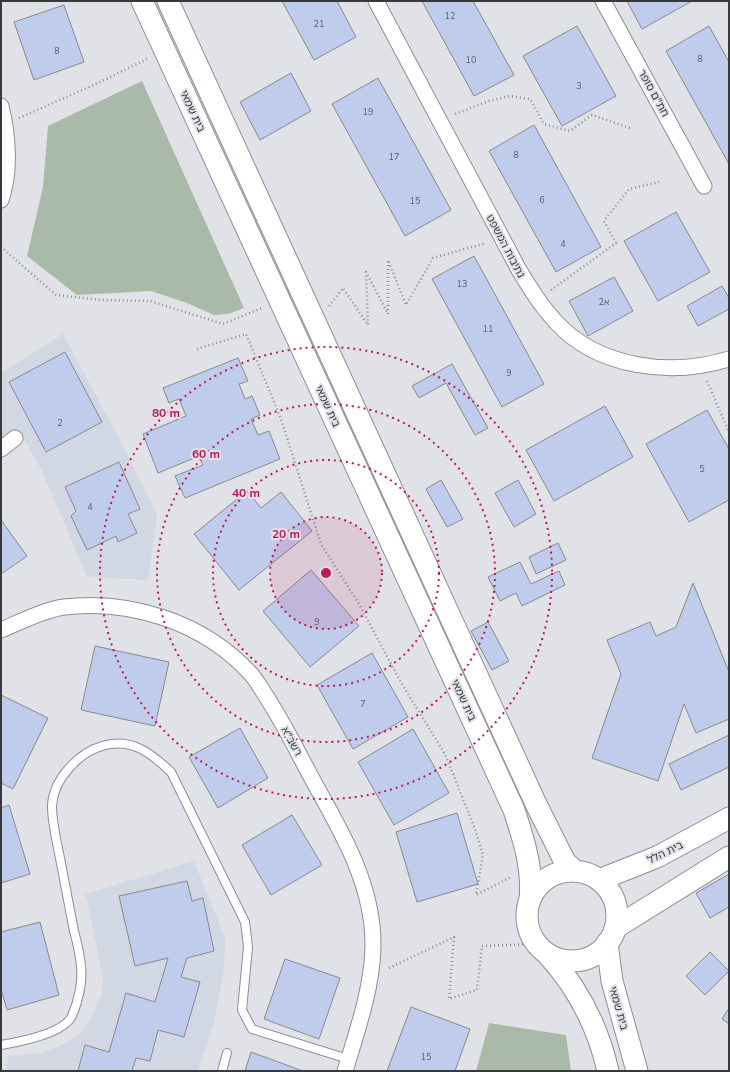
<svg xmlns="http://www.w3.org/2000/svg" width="730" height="1072" viewBox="0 0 730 1072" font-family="'Nunito Sans','Noto Sans Hebrew',sans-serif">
	<rect width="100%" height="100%" fill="#e0e2e8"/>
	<g fill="#d1d7e3">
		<path d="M63 334 116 433 157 515 148 580 87 577 43 473 21 433 1 448V373Z"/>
		<path d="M194 861 225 938 224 970 213 1026 198 1071H6L8 1056 40 1053 64 1044 82 1032 90 1019 101 996 103 978 86 894Z"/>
	</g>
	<g fill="#aabaa8">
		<path d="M142 81 244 308 228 314 214 315 187 303 151 291 77 295 27 256 43 187 48 126Z"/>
		<path d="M489 1023 566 1035 571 1071H476Z"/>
	</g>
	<g fill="#bfcceb" stroke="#878a8e">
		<path d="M282 1H337L356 37 314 60Z"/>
		<path d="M422 1H473L514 75 474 96Z"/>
		<path d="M627 1H692L642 29Z"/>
		<path d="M64 5 84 62 34 80 14 22Z"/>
		<path d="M577 26 616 96 562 126 523 56Z"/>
		<path d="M709 26 729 62V164L666 51Z"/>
		<path d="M291 73 311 111 260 140 240 102Z"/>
		<path d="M378 78 451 210 405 236 332 104Z"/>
		<path d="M534 125 601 247 556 272 489 151Z"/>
		<path d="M676 212 710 272 658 301 624 241Z"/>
		<path d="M474 256 544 384 502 407 432 279Z"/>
		<path d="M614 277 633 311 588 336 569 301Z"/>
		<path d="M722 286 729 298V309L698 326 687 306Z"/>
		<path d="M65 352 102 422 46 452 9 382Z"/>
		<path d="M238 358 248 381 239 384 245 399 252 396 260 415 251 419 258 435 269 431 280 459 185 498 175 476 203 465 199 456 158 473 143 434 186 416 179 399 169 403 163 388Z"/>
		<path d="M452 364 488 428 475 435 446 383 419 398 412 386Z"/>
		<path d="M605 406 633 457 554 501 526 450Z"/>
		<path d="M707 410 729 449V500L689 522 646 444Z"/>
		<path d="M119 462 140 509 128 514 137 533 118 542 116 536 87 550 71 516 76 511 65 487Z"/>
		<path d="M441 480 463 519 447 527 426 489Z"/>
		<path d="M518 480 536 514 514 527 495 493Z"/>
		<path d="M247 491 261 508 281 492 312 531 239 590 194 534Z"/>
		<path d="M1 520 27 556 1 574Z"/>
		<path d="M558 543 566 560 536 574 529 557Z"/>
		<path d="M520 562 531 584 559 571 565 585 522 606 516 593 500 601 488 577Z"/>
		<path d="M311 570 359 626 310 667 263 611Z"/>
		<path d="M693 583 729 672V719L696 733 684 704 658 781 592 758 621 674 607 640 650 622 656 636 676 627Z"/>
		<path d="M488 622 509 661 492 670 471 631Z"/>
		<path d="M95 646 169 662 155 726 81 710Z"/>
		<path d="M372 653 408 717 353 749 317 685Z"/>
		<path d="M1 695 48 718 13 789 1 783Z"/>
		<path d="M240 728 268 778 218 808 189 757Z"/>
		<path d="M413 729 449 793 394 825 358 762Z"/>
		<path d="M729 735V767L681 790 669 764Z"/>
		<path d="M9 805 30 874 1 883V808Z"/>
		<path d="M457 813 478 884 417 902 396 832Z"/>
		<path d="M292 815 322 865 271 895 242 845Z"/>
		<path d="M729 874V907L710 918 696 893Z"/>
		<path d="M187 881 192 901 203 898 214 951 187 958 181 977 200 982 184 1037 158 1030 150 1061 136 1058 132 1071H78L85 1045 109 1052 126 993 155 1002 168 958 135 966 119 896Z"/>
		<path d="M40 922 59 995 7 1010 1 989V932Z"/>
		<path d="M710 952 729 971 705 995 686 976Z"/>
		<path d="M285 959 340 978 319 1039 264 1019Z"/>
		<path d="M411 1007 470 1029 455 1071H387Z"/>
		<path d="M729 1008V1024L722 1019Z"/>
		<path d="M251 1052 303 1071H245Z"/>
	</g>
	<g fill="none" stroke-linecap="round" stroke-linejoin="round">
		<g stroke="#8b8e93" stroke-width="10">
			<g id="lane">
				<path d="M1 1045C19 1042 63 1034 72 1016 78 1002 83 982 81 966 80 954 77 942 74 931 69 905 64 879 59 853 56 838 52 822 52 806 53 780 78 753 102 746 131 737 151 753 171 772L245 922 248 947 242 1010 252 1029 348 1059"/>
				<path d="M222 1071 227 1053"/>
			</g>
		</g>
		<g stroke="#8b8e93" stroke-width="17">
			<g id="street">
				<path d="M376 1 519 270C530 288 541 306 556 322 598 368 671 377 729 359"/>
				<path d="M603 1 704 186"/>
				<path d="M1 106C8 135 11 171 1 200"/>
				<path d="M1 449 15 438"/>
				<path d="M1 630C20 622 43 610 64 607 132 599 204 623 250 673 256 679 260 687 264 693 284 723 299 755 316 786 344 836 374 888 373 947 372 989 357 1031 345 1071"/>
			</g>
		</g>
		<g stroke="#8b8e93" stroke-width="23">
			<g id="secondary">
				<path d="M142 1 514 810C524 840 533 869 530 900"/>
				<path d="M168 1 536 804 565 862 575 871"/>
				<circle cx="572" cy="916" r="45"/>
				<path d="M599 880 657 857 729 818"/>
				<path d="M615 928 729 857"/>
				<path d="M607 943 612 981 637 1071"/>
				<path d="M548 955C578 988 598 1027 608 1071"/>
			</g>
		</g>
		<g stroke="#8b8d91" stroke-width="2.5" stroke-dasharray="1 3" stroke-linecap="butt">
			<path d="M455 114 489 101 510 96 530 99 544 124 570 131 592 115 630 128"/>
			<path d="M19 118 96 84 147 59"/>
			<path d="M1 247 56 295 101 300 150 301 223 324 262 308"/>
			<path d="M551 290 616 243 604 221 629 189 659 182"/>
			<path d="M329 306 343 288 368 325 366 272 388 314V260L406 305 433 258 486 243"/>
			<path d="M197 349 246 334 281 419 321 544 359 604 403 686 445 754 475 829 483 855 476 895 511 877"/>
			<path d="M707 381 729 432"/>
			<path d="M389 968 454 937 449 999 477 990 482 946 532 944"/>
		</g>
		<use href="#lane" stroke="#fff" stroke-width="8"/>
		<use href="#street" stroke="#fff" stroke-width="15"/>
		<use href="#secondary" stroke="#fff" stroke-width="21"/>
	</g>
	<circle cx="326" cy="573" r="56" fill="#c2185b" fill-opacity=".12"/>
	<g fill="none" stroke="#c2185b" stroke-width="2" stroke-dasharray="2 4">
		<circle cx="326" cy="573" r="56"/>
		<circle cx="326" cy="573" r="113"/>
		<circle cx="326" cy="573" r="169"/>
		<circle cx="326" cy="573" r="226"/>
	</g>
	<g text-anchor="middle" stroke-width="4" stroke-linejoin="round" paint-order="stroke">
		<g font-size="9" fill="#5a5e67">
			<text x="450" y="19">12</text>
			<text x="319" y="27">21</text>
			<text x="57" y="54">8</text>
			<text x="700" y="62">8</text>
			<text x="471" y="63">10</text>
			<text x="579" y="89">3</text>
			<text x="368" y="115">19</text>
			<text x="516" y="158">8</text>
			<text x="394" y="160">17</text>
			<text x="542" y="203">6</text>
			<text x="415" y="204">15</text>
			<text x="563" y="247">4</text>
			<text x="462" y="287">13</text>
			<text x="604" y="305">2א</text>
			<text x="488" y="332">11</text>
			<text x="509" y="376">9</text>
			<text x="60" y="426">2</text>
			<text x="702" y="472">5</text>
			<text x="90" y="510">4</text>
			<text x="317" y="625">9</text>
			<text x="363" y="707">7</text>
			<text x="426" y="1060">15</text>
		</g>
		<g font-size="11" fill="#38393b" stroke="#e0e2e8">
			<text transform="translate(654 93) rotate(61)" y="4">חת"ם סופר</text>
			<text transform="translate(193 111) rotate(65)" y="4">בית שמאי</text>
			<text transform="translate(506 246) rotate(62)" y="4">נתיבות המשפט</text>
			<text transform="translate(328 406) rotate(65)" y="4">בית שמאי</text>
			<text transform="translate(464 700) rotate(65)" y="4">בית שמאי</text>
			<text transform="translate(292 741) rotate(61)" y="4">רשב"א</text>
			<text transform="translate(665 852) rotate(-26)" y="4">בית הלל</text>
			<text transform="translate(619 1008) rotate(74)" y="4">בית שמאי</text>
		</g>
	</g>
	<circle cx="326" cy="573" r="6" fill="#c2185b" stroke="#e0e2e8" stroke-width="2"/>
	<g font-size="12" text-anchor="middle" font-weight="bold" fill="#c2185b" stroke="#e0e2e8" stroke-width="4" stroke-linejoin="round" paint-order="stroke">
		<text x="166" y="417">80 m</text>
		<text x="206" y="458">60 m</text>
		<text x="246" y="497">40 m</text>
		<text x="286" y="538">20 m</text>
	</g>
	<rect width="730" height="1072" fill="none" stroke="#38393b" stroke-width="4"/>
</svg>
